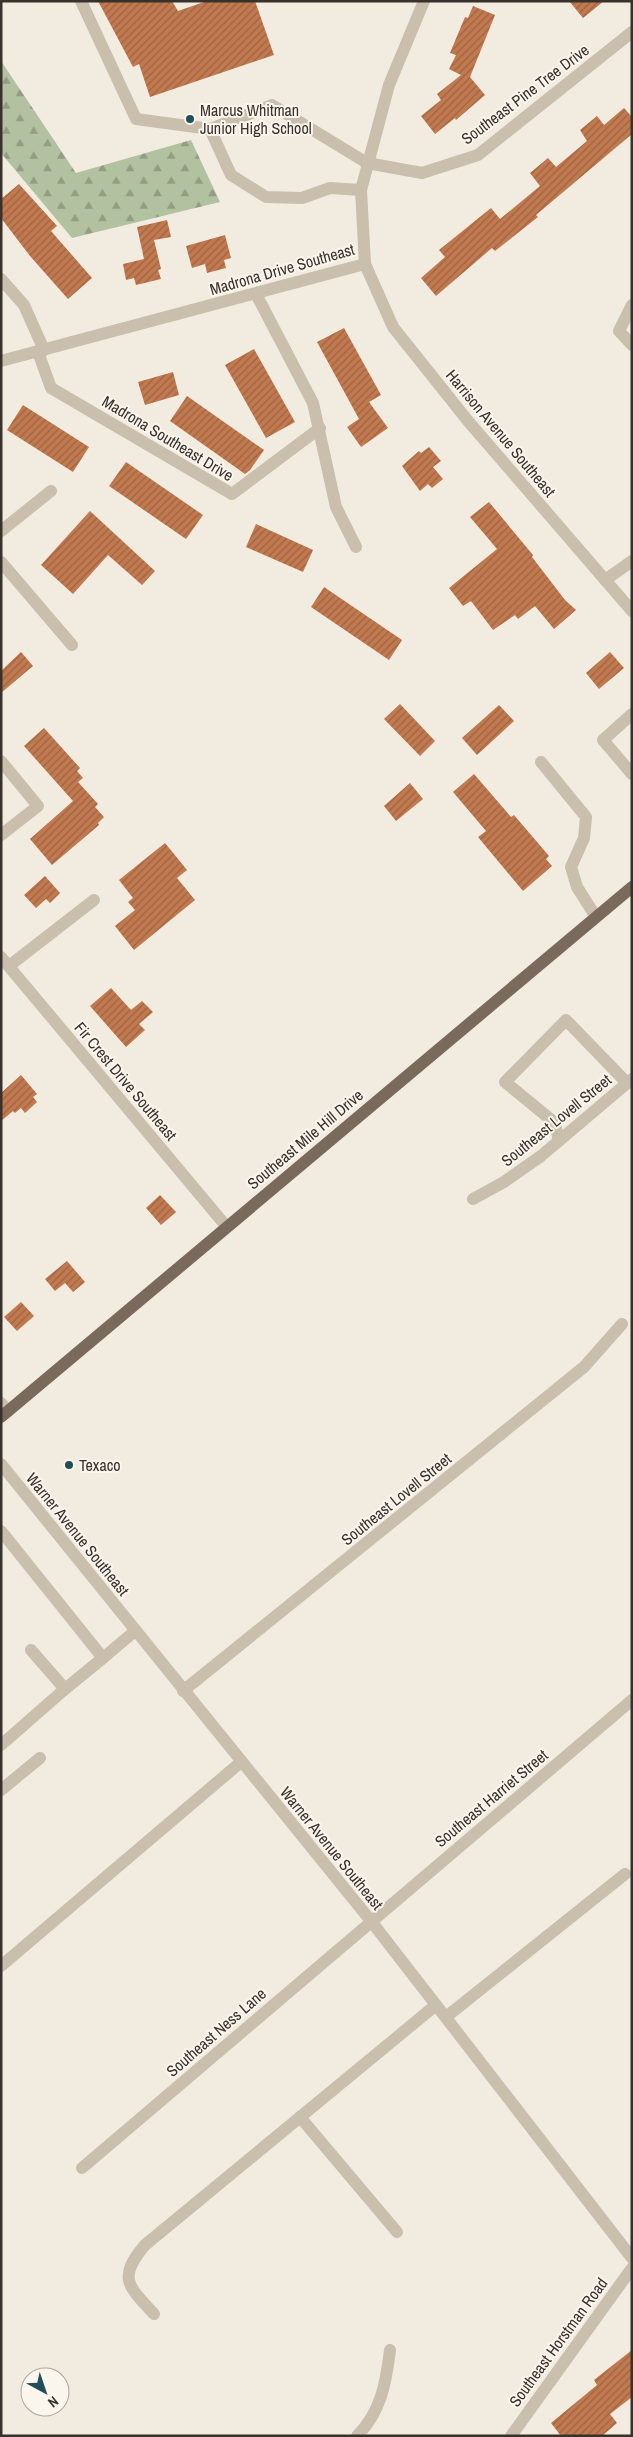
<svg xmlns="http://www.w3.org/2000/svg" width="633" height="2437" viewBox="0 0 633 2437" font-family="'Archivo Narrow',sans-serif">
	<defs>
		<pattern id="forest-firs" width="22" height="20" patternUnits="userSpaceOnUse" patternTransform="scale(1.25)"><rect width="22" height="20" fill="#b2c1a0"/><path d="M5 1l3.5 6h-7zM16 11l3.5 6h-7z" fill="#929d83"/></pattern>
		<pattern id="building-hatch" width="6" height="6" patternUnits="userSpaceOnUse" patternTransform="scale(1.25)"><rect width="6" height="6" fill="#c1794f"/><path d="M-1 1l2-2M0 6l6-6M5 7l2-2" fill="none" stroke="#9e6442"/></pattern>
	</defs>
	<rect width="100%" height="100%" fill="#f2ece0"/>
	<path fill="url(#forest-firs)" d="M1 61 76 173 191 140 220 202 72 238 1 153Z"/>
	<g fill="url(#building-hatch)">
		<path d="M98 1H172L178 11 207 1H255L274 55 150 97 139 64 133 67Z"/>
		<path d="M569 1H604L583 18Z"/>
		<path d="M473 6 495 15 470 77 485 95 456 120 455 118 435 134 421 116 441 100 437 94 461 75 449 69 456 55 450 53 465 17 468 18Z"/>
		<path d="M624 108 632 117V134L536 215 538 217 495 251 492 248 436 296 421 278 445 257 439 250 491 208 500 219 540 186 530 173 548 158 556 167 587 141 580 130 597 116 604 125Z"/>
		<path d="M19 184 57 226 51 231 92 278 68 299 30 256 1 218V199Z"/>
		<path d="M167 220 171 237 154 240 161 269 158 270 161 279 136 285 134 278 126 280 123 264 144 259 137 227Z"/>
		<path d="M225 235 231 258 224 260 226 268 207 273 205 264 192 268 186 246Z"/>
		<path d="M344 328 381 395 369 402 388 428 361 447 347 427 359 419 317 342Z"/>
		<path d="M254 349 295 422 266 438 225 365Z"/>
		<path d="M173 372 179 395 145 405 138 382Z"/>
		<path d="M187 396 264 450 250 470 245 474 170 421Z"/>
		<path d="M23 405 89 447 73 472 7 430Z"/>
		<path d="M429 447 441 461 433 467 443 479 432 488 428 484 420 491 402 466 419 451 421 453Z"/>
		<path d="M126 462 203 515 186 539 109 486Z"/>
		<path d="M489 502 533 555 532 557 565 600 576 610 554 629 535 606 518 619 515 615 493 630 471 601 463 606 449 588 497 549 470 517Z"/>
		<path d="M90 511 155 571 142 585 108 555 73 594 41 565Z"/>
		<path d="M256 524 313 550 303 572 246 547Z"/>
		<path d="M324 587 402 640 389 660 311 607Z"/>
		<path d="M21 652 33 666 1 693V671Z"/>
		<path d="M610 652 624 668 599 689 586 673Z"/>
		<path d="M400 704 435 741 420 756 384 719Z"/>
		<path d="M499 705 514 721 477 755 462 738Z"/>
		<path d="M44 728 80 768 77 771 83 778 78 782 98 804 95 807 104 817 98 823 99 825 52 865 30 839 73 801 24 746Z"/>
		<path d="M474 774 511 817 514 815 549 856 546 859 552 866 523 891 478 837 486 831 453 792Z"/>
		<path d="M410 783 423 799 396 821 384 806Z"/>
		<path d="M165 843 187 870 177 878 195 900 134 950 115 926 135 910 128 902 133 898 119 880Z"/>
		<path d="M45 876 60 893 50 903 46 899 36 908 24 895Z"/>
		<path d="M111 988 131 1010 142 1001 153 1012 139 1024 145 1030 126 1047 90 1006Z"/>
		<path d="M21 1075 37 1094 33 1097 37 1102 25 1113 21 1108 15 1113 13 1111 1 1121V1093Z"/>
		<path d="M160 1195 176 1212 161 1225 146 1208Z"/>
		<path d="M67 1261 85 1282 73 1292 65 1283 55 1291 45 1279Z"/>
		<path d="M21 1302 34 1316 17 1331 4 1317Z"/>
		<path d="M632 2350V2397L610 2414 617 2423 602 2436H561L551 2423 597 2385 594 2380Z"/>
	</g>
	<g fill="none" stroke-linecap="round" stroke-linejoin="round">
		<g stroke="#cabeac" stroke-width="12">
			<path d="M81 1 136 119 210 129 272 105 367 163 422 173 478 155 632 32"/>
			<path d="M424 1 389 85 361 190 365 264 393 327 468 421 632 611"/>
			<path d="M210 129 231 175 266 197 302 198 330 188 361 190"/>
			<path d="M1 279 24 305 44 350"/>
			<path d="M256 294 313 403 336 507 356 547"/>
			<path d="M632 305 619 331 632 345"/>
			<path d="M38 352 51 388 232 494 320 428"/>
			<path d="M1 361 365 264"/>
			<path d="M1 531 51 491"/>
			<path d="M1 562 72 645"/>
			<path d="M605 580 632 561"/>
			<path d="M632 714 603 740 632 774"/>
			<path d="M1 761 38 806 1 835"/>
			<path d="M541 762 586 817 584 838 571 867 577 887 596 917"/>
			<path d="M1 957 226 1226"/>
			<path d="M9 966 94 900"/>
			<path d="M559 1141 555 1123 505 1082 566 1020 627 1083"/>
			<path d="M473 1199 504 1182 541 1156 632 1079"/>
			<path d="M1 1403 8 1411"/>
			<path d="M1 1464 371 1921 632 2258"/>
			<path d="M1 1531 103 1658 135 1631"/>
			<path d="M31 1650 65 1689 103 1658"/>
			<path d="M183 1691 584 1367 622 1324"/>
			<path d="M1 1745 65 1689"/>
			<path d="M1 1790 40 1758"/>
			<path d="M1 1966 241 1762"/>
			<path d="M446 2017 625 1874"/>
			<path d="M300 2117 397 2232"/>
			<path d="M82 2168 632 1700"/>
			<path d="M154 2314C128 2286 117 2278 145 2245L436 2005"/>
			<path d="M357 2436C381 2412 386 2383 390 2350"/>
			<path d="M511 2436 632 2268"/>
		</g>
		<path stroke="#7a6a5c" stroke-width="12" d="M1 1417 632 887"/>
	</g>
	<g fill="#214e59" stroke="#faf5ed" stroke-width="2">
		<circle cx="190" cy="119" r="5"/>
		<circle cx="69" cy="1465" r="5"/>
	</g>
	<g text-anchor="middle" stroke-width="4" stroke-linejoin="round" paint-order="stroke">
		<g font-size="16" fill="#39312b" stroke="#faf5ed">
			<text transform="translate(525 94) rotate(-37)" y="6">Southeast Pine Tree Drive</text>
			<text transform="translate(282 269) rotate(-16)" y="6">Madrona Drive Southeast</text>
			<text transform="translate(501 433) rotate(50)" y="6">Harrison Avenue Southeast</text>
			<text transform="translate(168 438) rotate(31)" y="6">Madrona Southeast Drive</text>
			<text transform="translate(126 1081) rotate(50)" y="6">Fir Crest Drive Southeast</text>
			<text transform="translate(556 1120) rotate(-39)" y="6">Southeast Lovell Street</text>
			<text transform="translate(305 1139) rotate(-40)" y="6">Southeast Mile Hill Drive</text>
			<text transform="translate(396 1499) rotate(-39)" y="6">Southeast Lovell Street</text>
			<text transform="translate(78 1534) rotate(51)" y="6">Warner Avenue Southeast</text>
			<text transform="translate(491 1798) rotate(-40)" y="6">Southeast Harriet Street</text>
			<text transform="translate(332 1848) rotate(51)" y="6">Warner Avenue Southeast</text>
			<text transform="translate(216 2032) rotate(-41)" y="6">Southeast Ness Lane</text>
			<text transform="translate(558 2342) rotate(-54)" y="6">Southeast Horstman Road</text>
		</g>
		<g font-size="16" fill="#39312b" stroke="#faf5ed" text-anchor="start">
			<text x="200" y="116">Marcus Whitman<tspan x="200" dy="18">Junior High School</tspan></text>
			<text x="79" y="1471">Texaco</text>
		</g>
	</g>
	<rect width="633" height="2437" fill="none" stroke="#39312b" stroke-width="5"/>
	<g transform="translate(45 2392) rotate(140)"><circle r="24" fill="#faf5ed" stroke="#ada79f"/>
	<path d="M0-4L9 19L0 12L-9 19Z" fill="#214e59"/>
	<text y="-8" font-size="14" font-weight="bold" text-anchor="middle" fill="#39312b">N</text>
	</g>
</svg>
